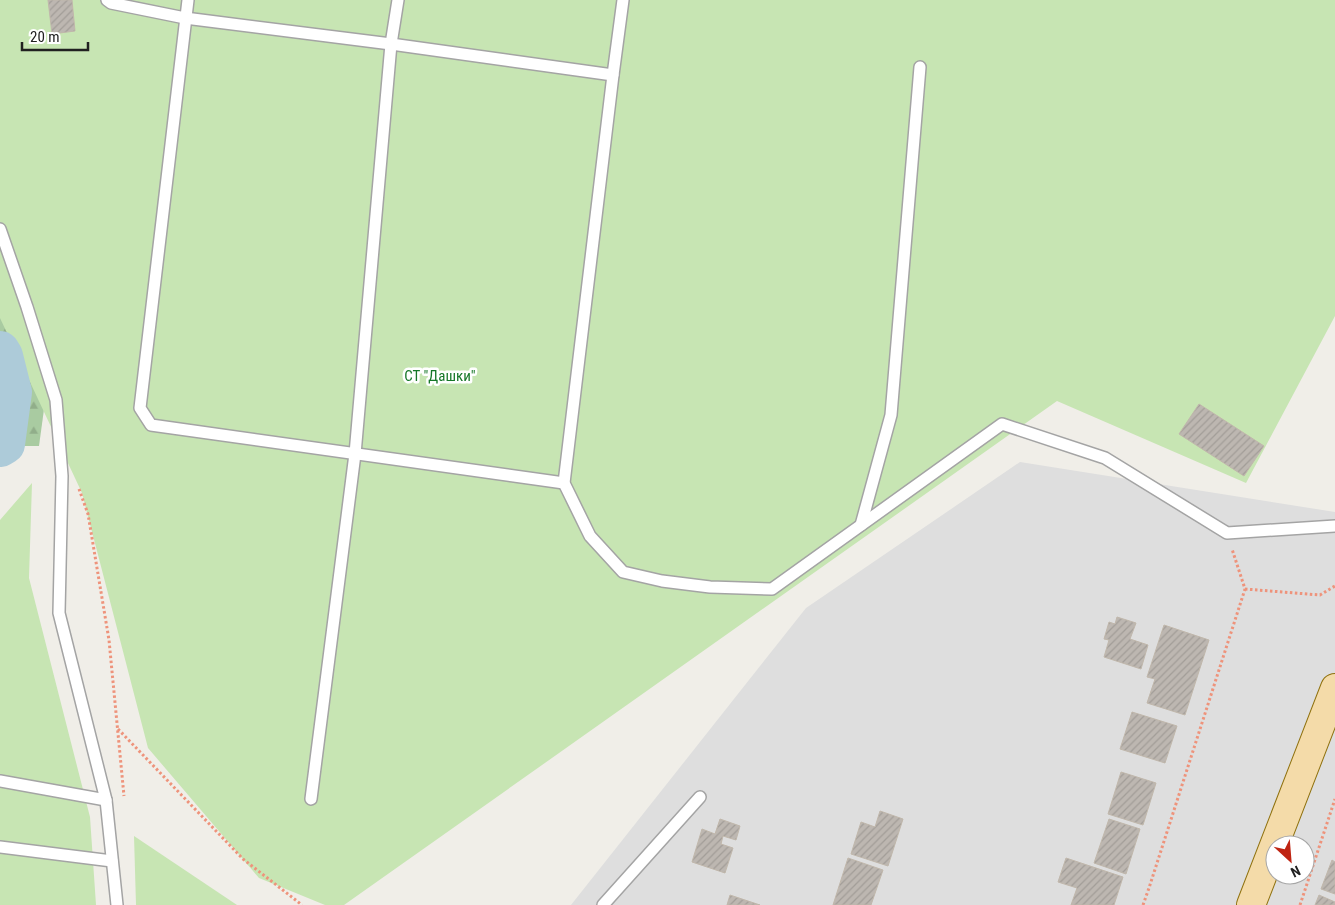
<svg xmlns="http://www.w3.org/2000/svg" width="1335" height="905" viewBox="0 0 1335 905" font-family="'Roboto Condensed',sans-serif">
	<defs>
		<pattern id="forest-firs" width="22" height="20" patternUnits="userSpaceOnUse" patternTransform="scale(1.25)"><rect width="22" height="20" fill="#a9cba1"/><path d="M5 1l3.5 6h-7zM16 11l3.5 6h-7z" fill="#91ae8a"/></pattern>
		<pattern id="building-hatch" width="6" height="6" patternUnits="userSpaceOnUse" patternTransform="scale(1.25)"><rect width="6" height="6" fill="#bdb7b1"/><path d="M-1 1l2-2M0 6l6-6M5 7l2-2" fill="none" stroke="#a29d98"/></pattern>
	</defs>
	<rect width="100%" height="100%" fill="#f0eee8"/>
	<path fill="#dedede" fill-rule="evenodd" d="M1020 462 1335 512V905H571L806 608ZM1275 845H1305V875H1275Z"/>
	<path fill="url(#forest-firs)" d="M0 279 45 402 39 446H0Z"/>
	<g fill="#c7e5b3">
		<path d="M0 0H1335V316L1246 483 1057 401 344 905H325L259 878 148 748 82 493 0 318Z"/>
		<path d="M32 483 29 578 90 817 96 905H0V520Z"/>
		<path d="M134 836 237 905H136Z"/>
	</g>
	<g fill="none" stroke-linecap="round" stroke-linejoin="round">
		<path stroke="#adcbd9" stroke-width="40" d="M0 351 3 356 12 392 5 444 0 447"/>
	</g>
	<g fill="url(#building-hatch)" stroke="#c0b7ab">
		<path d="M48 0H72L75 31 52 34Z"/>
		<path d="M1199 404 1264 446 1244 476 1179 434Z"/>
		<path d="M1117 617 1136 623 1130 639 1148 645 1141 669 1104 657 1109 640 1104 639 1109 622 1115 624Z"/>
		<path d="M1164 625 1209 640 1185 715 1147 703 1155 679 1147 677Z"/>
		<path d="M1132 712 1177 726 1165 763 1120 749Z"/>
		<path d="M1121 772 1156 783 1143 825 1108 814Z"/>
		<path d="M880 811 903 819 888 866 851 854 861 822 875 827Z"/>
		<path d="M720 819 740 826 736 840 723 836 721 844 733 848 725 873 692 862 702 829 715 834Z"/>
		<path d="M1109 819 1140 829 1126 874 1094 863Z"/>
		<path d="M848 858 883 870 871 905H833Z"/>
		<path d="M1066 858 1123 877 1114 905H1071L1077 888 1058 882Z"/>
		<path d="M1332 860 1335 862V894L1321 889Z"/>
		<path d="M730 895 760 905H727Z"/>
		<path d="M1319 895 1335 902V905H1315Z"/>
	</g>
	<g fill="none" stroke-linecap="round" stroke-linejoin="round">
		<g stroke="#a4a4a4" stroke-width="14">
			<g id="service">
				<path d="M107 0 111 3 185 18 391 44 613 75 623 0"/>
				<path d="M188 0 140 408 151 425 564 483"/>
				<path d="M613 75 564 483 590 536 623 572 662 581 710 587 772 589 1002 424 1105 458 1227 533 1335 526"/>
				<path d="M0 229 27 307 56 400 62 476 59 613 106 800 117 905"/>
				<path d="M861 525 891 415 920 67"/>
				<path d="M0 781 106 800"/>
				<path d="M311 799 355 454 391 44 398 0"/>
				<path d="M0 847 112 861"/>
				<path d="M603 905 700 797"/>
			</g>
		</g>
		<g stroke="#8f710e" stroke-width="30">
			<path id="primary" d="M1251 905 1335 688"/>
		</g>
		<g stroke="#ee937b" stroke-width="3" stroke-dasharray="2.5 2.5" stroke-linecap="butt">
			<path d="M79 489 88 514 109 640 124 796"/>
			<path d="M1245 589 1320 595 1335 586"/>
			<path d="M118 729 243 859 302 905"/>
			<path d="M1143 905 1149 888 1245 589 1232 549"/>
			<path d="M1300 905 1335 799"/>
		</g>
		<use href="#service" stroke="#fff" stroke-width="11"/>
		<use href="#primary" stroke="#f4dba9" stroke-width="28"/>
	</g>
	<g text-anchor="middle" stroke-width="5" stroke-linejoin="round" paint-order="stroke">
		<g font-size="15" fill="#167728" stroke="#fff">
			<text x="440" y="381">СТ "Дашки"</text>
		</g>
	</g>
	<g transform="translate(1290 860) rotate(154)"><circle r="24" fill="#ffffff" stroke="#a6a6a6"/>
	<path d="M0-4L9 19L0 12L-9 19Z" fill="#bf2412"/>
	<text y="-8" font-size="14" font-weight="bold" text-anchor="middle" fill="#202020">N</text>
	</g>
	<path d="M22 42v8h66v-8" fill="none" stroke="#202020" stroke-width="2.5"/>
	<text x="30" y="42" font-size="15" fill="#202020" stroke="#ffffff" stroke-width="4" paint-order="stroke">20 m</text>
</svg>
